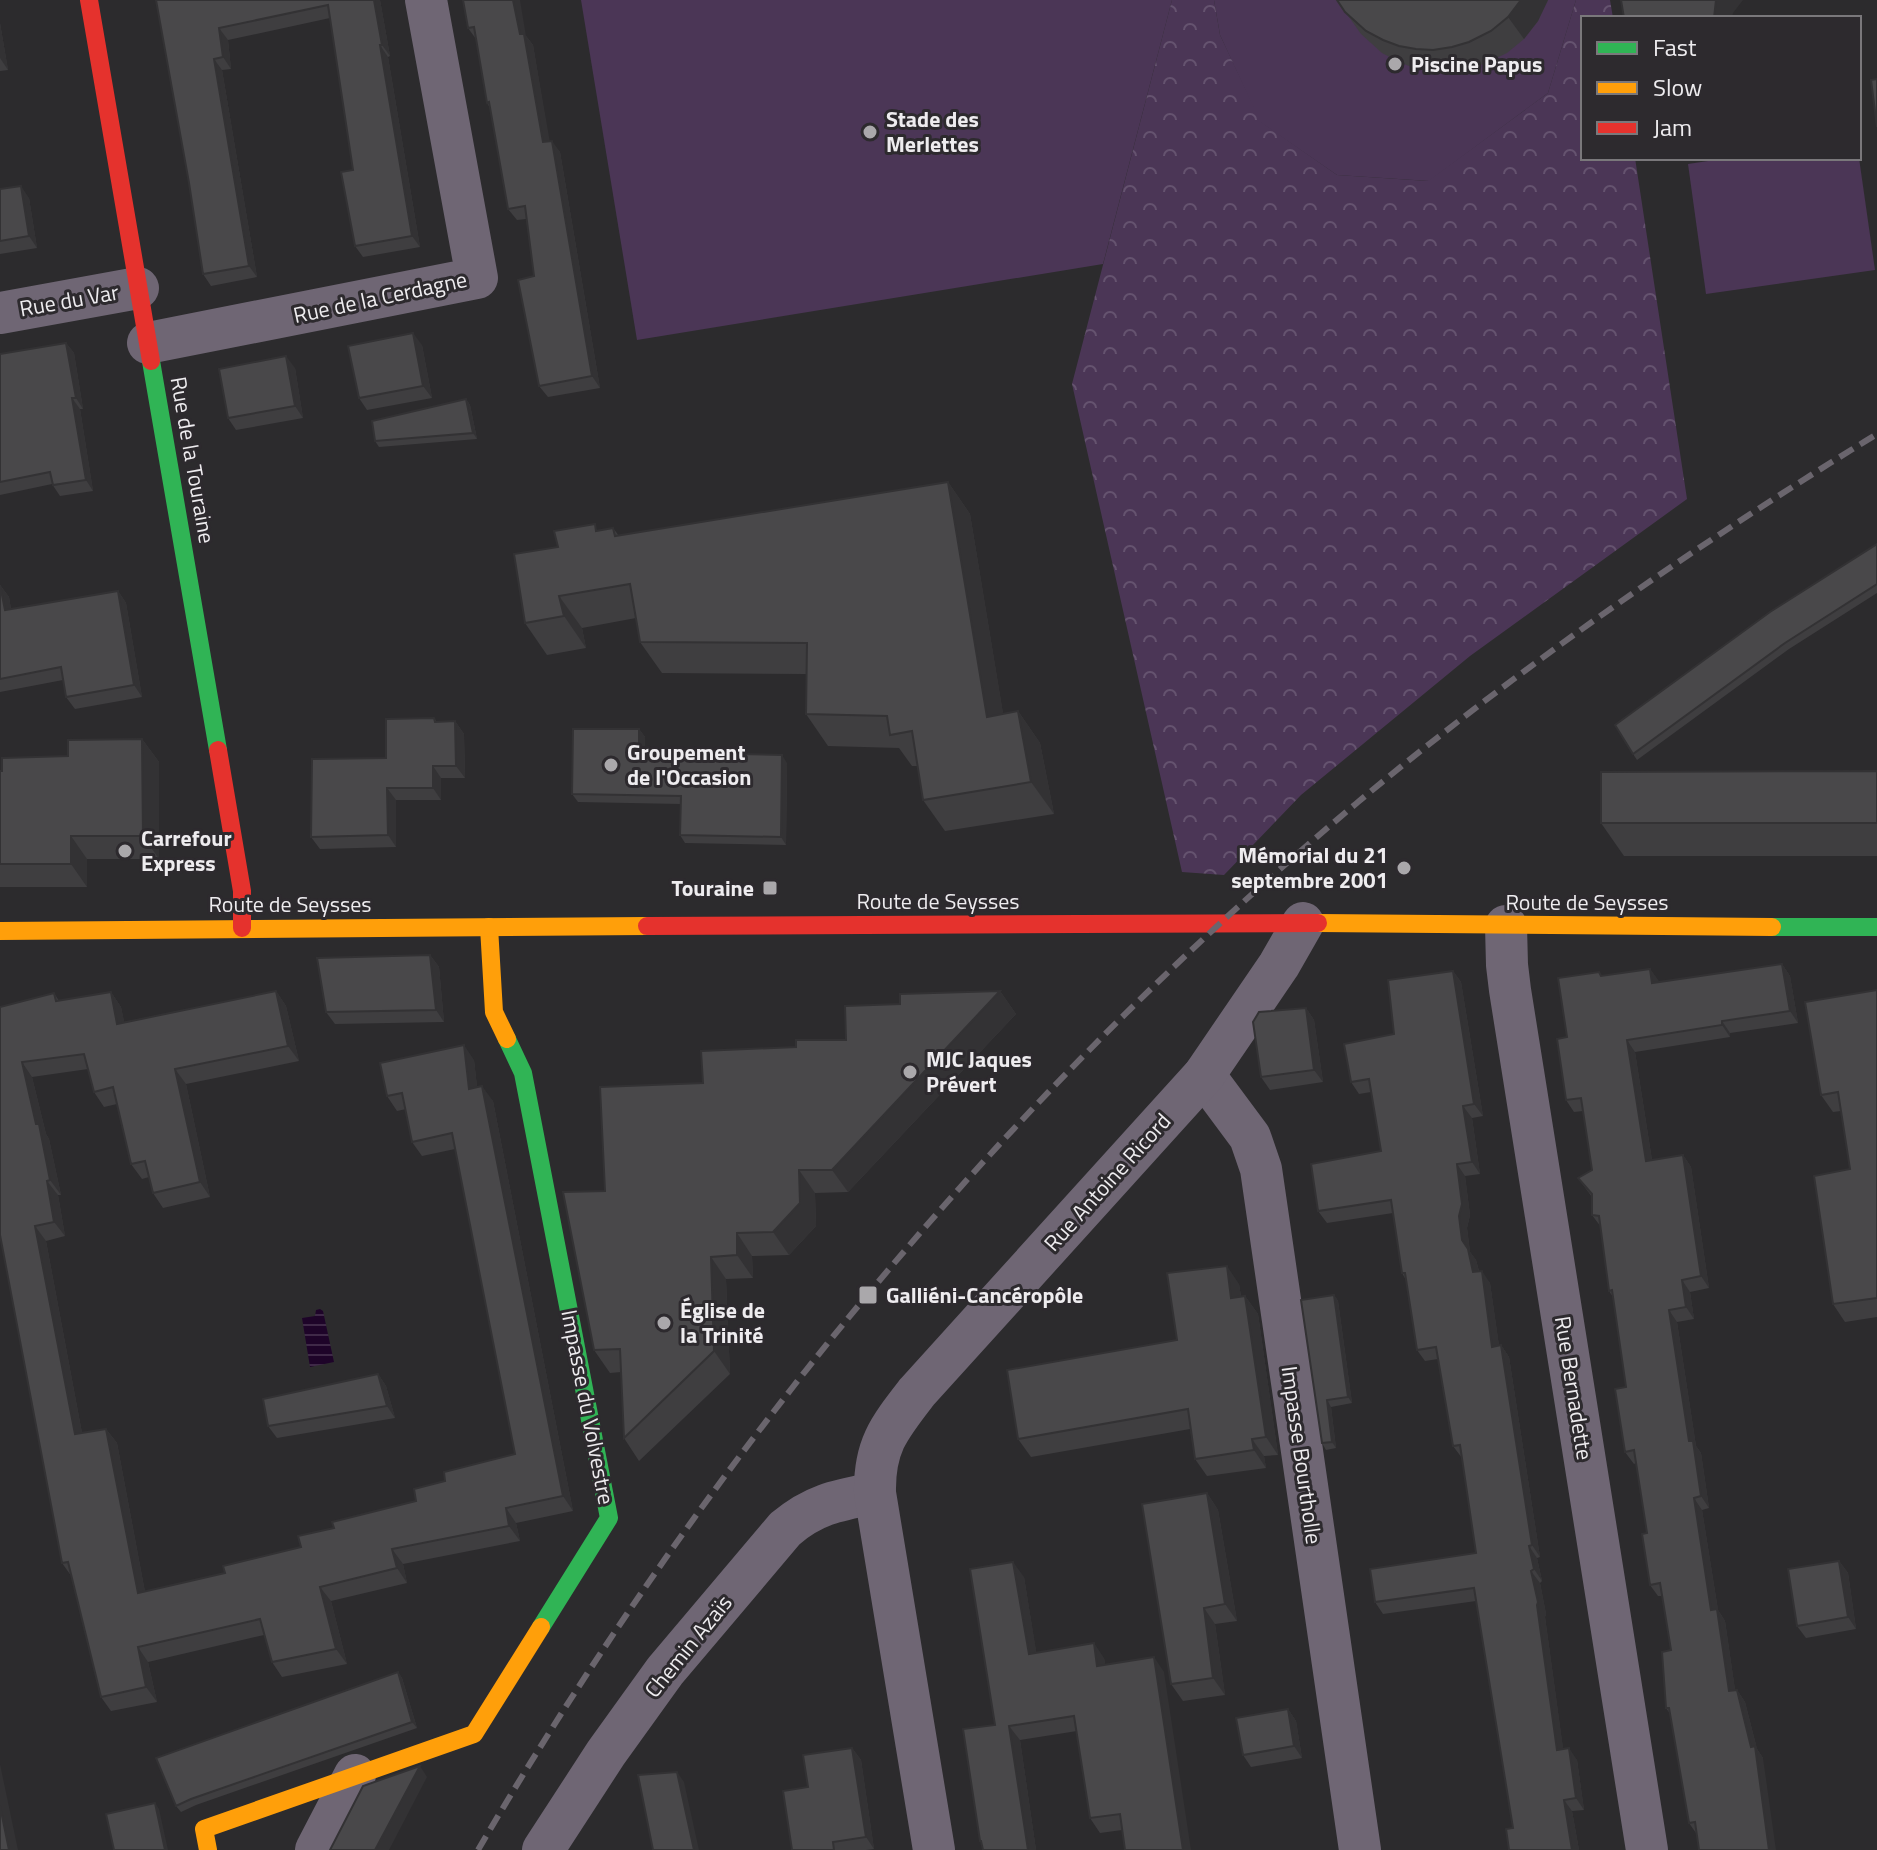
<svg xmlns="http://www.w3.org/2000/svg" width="1877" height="1850" viewBox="0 0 1877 1850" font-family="'Titillium Web',sans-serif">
	<defs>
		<pattern id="park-crowns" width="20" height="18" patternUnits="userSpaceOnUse" patternTransform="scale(2)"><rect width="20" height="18" fill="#4b3656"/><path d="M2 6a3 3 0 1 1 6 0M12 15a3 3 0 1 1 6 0" fill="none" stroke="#65536f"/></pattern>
		<pattern id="water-rules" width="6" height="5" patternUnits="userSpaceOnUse" patternTransform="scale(2)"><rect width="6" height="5" fill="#1e0429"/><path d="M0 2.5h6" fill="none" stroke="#3f2948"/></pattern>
	</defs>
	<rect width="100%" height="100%" fill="#2c2b2d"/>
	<g fill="#4b3656">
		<path d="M581 0H1172L1103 264 637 340Z"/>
		<path d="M1214 0H1576L1548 93 1429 181 1337 175 1260 122 1220 35Z"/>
		<path d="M1728 158H1859L1875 270 1706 294 1688 164Z"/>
	</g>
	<path fill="url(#park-crowns)" d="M1172 0H1214L1220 35 1261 122 1337 175 1428 181 1548 93 1576 0H1610L1613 18H1583V158H1635L1687 499 1470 656 1301 795 1224 875 1182 872 1072 384Z"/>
	<path fill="url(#water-rules)" d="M320 1309 323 1311 334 1362 310 1367 302 1318 315 1316 316 1310Z"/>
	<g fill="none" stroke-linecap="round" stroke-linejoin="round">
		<g stroke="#6f6674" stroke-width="42">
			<path d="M0 313 138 288"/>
			<path d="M148 343 477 278 426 0"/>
			<path d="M1506 926 1507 965 1510 990 1647 1850"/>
			<path d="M1204 1075 1250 1137 1261 1169 1360 1850"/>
			<path d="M316 1850 355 1775"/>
			<path d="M543 1850 606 1753 665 1671 785 1529C814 1504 839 1500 875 1493"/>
			<path d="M934 1850 875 1493C874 1446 889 1428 917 1392L1204 1075 1279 965 1303 923"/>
		</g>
		<g stroke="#30b455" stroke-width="18">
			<path d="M151 361 218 750"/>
			<path d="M1772 927H1877"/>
			<path d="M507 1039 523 1073 609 1518 541 1627"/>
		</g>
		<g stroke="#ff9f0a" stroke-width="18">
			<path d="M1318 923 1772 927"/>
			<path d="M489 927 494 1012 507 1039"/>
			<path d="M0 931 647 926"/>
			<path d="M208 1850 204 1829 474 1734 541 1627"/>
		</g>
		<g stroke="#e5322d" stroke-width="18">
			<path d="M89 0 151 361"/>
			<path d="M218 750 242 891V928"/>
			<path d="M647 926 1318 923"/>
		</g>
		<path stroke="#6a656d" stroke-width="6" stroke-dasharray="16 8" stroke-linecap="butt" d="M478 1850C709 1455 1007 1096 1358 802 1521 666 1696 545 1877 434"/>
	</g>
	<g fill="#3f3e40">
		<path d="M156 0H380L390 56 388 57 420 247 363 257 355 246 353 170 330 18 228 40 231 69 222 70 257 277 211 286 203 274 189 183Z"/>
		<path d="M463 0 526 36 533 45 549 141 560 152 600 388 548 397 539 386 534 276 526 219 517 220 508 209 490 108 487 103 476 39 468 28Z"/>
		<path d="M1337 0H1548L1538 21 1524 39 1507 53 1484 64 1467 69 1449 72 1431 71 1414 68 1399 62 1382 53 1361 34Z"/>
		<path d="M0 23 8 70 0 71Z"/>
		<path d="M0 189 29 198 37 248 0 254Z"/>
		<path d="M66 343 74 353 83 409H80L93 491 60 496 52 484 0 495V354Z"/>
		<path d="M422 345 432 398 367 410 359 398Z"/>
		<path d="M295 368 303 418 236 430 228 418Z"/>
		<path d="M466 399 470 405 477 439 379 447 375 441Z"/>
		<path d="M948 482 970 514 1003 714 1018 711 1040 743 1054 814 945 831 923 800 918 766H912L899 748 828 746 806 714 807 674 662 673 640 642 636 618 582 628 586 648 547 655 525 623 599 530 613 528 619 536Z"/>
		<path d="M1877 544V593L1789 649 1637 760 1633 754Z"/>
		<path d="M0 585 9 597 11 609 118 591 126 603 142 697 75 709 66 697 63 680 0 692Z"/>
		<path d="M434 718 437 722 455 721 464 734 465 778H441V800H396V847L320 849 311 837 386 758Z"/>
		<path d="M639 729 645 737 644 753 787 763 786 845 685 843 680 835 681 804 578 802 572 794Z"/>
		<path d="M142 739 159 762V859H87V887H0V771Z"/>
		<path d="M1877 771V856H1624L1601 823Z"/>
		<path d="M430 955 439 967 444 1022 335 1024 326 1012Z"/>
		<path d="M1782 964 1790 976 1798 1023 1730 1033V1037L1635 1052 1652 1160 1683 1155 1691 1167 1709 1288 1690 1292 1694 1319 1677 1322 1696 1446 1701 1453 1709 1508 1702 1510 1718 1610 1725 1621 1735 1690H1737L1745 1702 1757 1749 1763 1758 1696 1833 1689 1823 1671 1715 1666 1708 1671 1650 1662 1596H1658L1650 1585 1647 1533 1636 1463 1634 1464 1625 1452 1626 1387 1613 1297 1609 1291 1601 1227 1592 1215V1197L1578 1178 1592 1170 1583 1111 1574 1112 1566 1100 1567 1037 1599 972 1602 976 1650 969 1659 982Z"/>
		<path d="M1453 971 1461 982 1483 1116 1472 1118 1480 1174 1465 1176 1470 1215 1467 1228 1470 1252 1476 1260 1479 1271 1490 1283 1499 1346 1501 1345 1509 1357 1540 1557 1537 1558 1542 1581 1540 1583 1546 1614 1545 1617 1563 1749 1577 1760 1584 1810 1572 1811 1579 1850H1509L1513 1828 1476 1601 1383 1614 1375 1602 1476 1553 1462 1458 1453 1446 1438 1359 1425 1361 1417 1350 1406 1280 1402 1273 1393 1213 1327 1223 1318 1211 1381 1151 1371 1092 1359 1094 1351 1082Z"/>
		<path d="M1877 990V1317L1845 1322 1833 1304 1850 1169 1841 1111 1833 1112 1821 1095Z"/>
		<path d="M276 991 286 1006 299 1061 186 1084 210 1197 163 1208 153 1193 149 1177 142 1179 131 1164 117 1104 104 1107 94 1092 88 1069 32 1077 46 1134 49 1139 61 1195H58L65 1236 46 1241 82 1433 106 1429 117 1443 145 1592 225 1573 301 1547 334 1528 416 1501 445 1481 515 1454 455 1149 422 1156 412 1142 406 1109 397 1111 387 1096 474 1060 477 1087 493 1101 573 1511 516 1523 520 1541 403 1564 407 1583 331 1601 347 1664 282 1677 272 1662 264 1635 148 1662 157 1702 111 1711 101 1697 72 1577 62 1563 1 1007 54 993 59 1001 111 992 121 1007 124 1022Z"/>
		<path d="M1000 991 1016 1014 848 1192 815 1193 816 1226 789 1255 752 1256 753 1278 726 1279 730 1374 639 1461 624 1438 621 1372 610 1373 594 1350 605 1191 703 1083 796 1047 846 1040 900 1004Z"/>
		<path d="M1306 1008 1314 1020 1323 1082 1270 1090 1261 1077Z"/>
		<path d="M1239 1284 1241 1296H1245L1258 1314 1278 1455 1264 1456 1266 1468 1207 1476 1195 1459 1190 1429 1031 1457 1018 1439 1177 1340Z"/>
		<path d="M1334 1295 1338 1301 1352 1403 1331 1407 1336 1448 1326 1450 1322 1443Z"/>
		<path d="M378 1374 386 1386 395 1418 277 1438 268 1426Z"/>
		<path d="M1207 1493 1218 1510 1237 1621 1215 1624 1225 1695 1183 1701 1171 1684Z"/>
		<path d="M1839 1561 1848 1573 1856 1629 1806 1638 1797 1626Z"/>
		<path d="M1024 1577 1036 1652 1104 1658 1105 1664 1164 1672 1122 1830 1100 1833 1090 1818 1077 1731 1020 1740 1036 1850H983L982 1844 980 1841 995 1725Z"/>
		<path d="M398 1672 402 1678 417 1728 196 1805 181 1812 176 1806Z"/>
		<path d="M1288 1709 1296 1721 1302 1758 1251 1767 1243 1755Z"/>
		<path d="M852 1748 861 1760 874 1849 866 1850H792Z"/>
	</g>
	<g fill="#333234">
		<path d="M374 0H380L390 56 382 45Z"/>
		<path d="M513 0H520L526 36 533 45 552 154 543 142 520 34Z"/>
		<path d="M1521 0H1548L1538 21 1524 39 1508 17Z"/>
		<path d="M1716 0H1743L1733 13 1732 18H1714Z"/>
		<path d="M0 23 8 70 0 58Z"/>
		<path d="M219 28 228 40 231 69 223 57Z"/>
		<path d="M380 45 388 57 420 247 412 236Z"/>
		<path d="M214 59 222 70 257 277 249 266Z"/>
		<path d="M552 141 560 152 600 388 592 376Z"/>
		<path d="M21 186 29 198 37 248 29 236Z"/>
		<path d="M413 333 422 345 432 398 423 386Z"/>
		<path d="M66 343 74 353 83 409 76 398Z"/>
		<path d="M286 356 295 368 303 418 295 406Z"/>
		<path d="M72 398 80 409 93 491 86 480Z"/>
		<path d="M466 399 470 405 477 439 473 433Z"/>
		<path d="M948 482 970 514 1009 749 987 717Z"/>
		<path d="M0 585 9 597 13 622 5 610Z"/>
		<path d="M118 591 126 603 142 697 134 685Z"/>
		<path d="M559 596 582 628 586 648 564 616Z"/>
		<path d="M1018 711 1040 743 1054 814 1031 782Z"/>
		<path d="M455 721 464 734 465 778 456 766Z"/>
		<path d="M639 729 645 737 644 760 639 752Z"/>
		<path d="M142 739 159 762V859L143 836Z"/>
		<path d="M782 755 787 763 786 845 781 837Z"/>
		<path d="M433 766 441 778V800L433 788Z"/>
		<path d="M387 788 396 800V847L388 835Z"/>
		<path d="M71 836 87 859V887L71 864Z"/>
		<path d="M430 955 439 967 444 1022 436 1010Z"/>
		<path d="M1782 964 1790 976 1798 1023 1790 1011Z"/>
		<path d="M1650 969 1659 981 1661 995 1652 983Z"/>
		<path d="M1453 971 1461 982 1483 1116 1474 1104Z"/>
		<path d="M276 991 286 1006 299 1061 288 1046Z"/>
		<path d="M1000 991 1016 1014 848 1192 832 1170Z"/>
		<path d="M111 992 121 1007 128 1039 117 1024Z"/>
		<path d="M1306 1008 1314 1020 1323 1082 1314 1070Z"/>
		<path d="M1722 1021 1730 1033V1037L1722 1025Z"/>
		<path d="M1627 1040 1635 1052 1654 1173 1646 1161Z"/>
		<path d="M464 1045 474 1060 479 1104 469 1089Z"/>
		<path d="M22 1062 32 1077 46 1134 49 1139 61 1195 50 1180Z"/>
		<path d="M175 1069 186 1084 210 1197 200 1182Z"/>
		<path d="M482 1086 493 1101 573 1511 563 1496Z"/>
		<path d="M1463 1106 1472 1118 1480 1174 1472 1162Z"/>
		<path d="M1683 1155 1691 1167 1709 1288 1701 1276Z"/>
		<path d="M1457 1164 1465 1176 1470 1215 1467 1228 1470 1252 1462 1240 1459 1216Z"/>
		<path d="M799 1170 815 1193 816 1226 789 1255 773 1232Z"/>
		<path d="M47 1181 58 1195 65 1236 54 1222Z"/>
		<path d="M35 1226 46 1241 85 1449 75 1434Z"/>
		<path d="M737 1233 752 1256 753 1278 737 1255Z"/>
		<path d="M1468 1249 1476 1260 1482 1284 1473 1272Z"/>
		<path d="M711 1257 726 1279 730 1374 714 1351Z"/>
		<path d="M1227 1266 1239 1284 1244 1316 1231 1298Z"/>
		<path d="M1482 1271 1490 1283 1501 1359 1492 1347Z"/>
		<path d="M1682 1280 1690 1292 1694 1319 1686 1307Z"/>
		<path d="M1334 1295 1338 1301 1352 1403 1348 1397Z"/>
		<path d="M1245 1296 1258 1314 1278 1455 1266 1437Z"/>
		<path d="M1669 1310 1677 1322 1696 1446 1701 1453 1709 1508 1701 1496 1689 1441Z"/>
		<path d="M1501 1345 1509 1357 1540 1557 1532 1545Z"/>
		<path d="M378 1374 386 1386 395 1418 387 1406Z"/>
		<path d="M1327 1400 1331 1407 1336 1448 1332 1442Z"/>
		<path d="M106 1429 117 1443 148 1608 138 1593Z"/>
		<path d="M1252 1439 1264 1456 1266 1468 1254 1450Z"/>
		<path d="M1207 1493 1218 1510 1237 1621 1225 1604Z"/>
		<path d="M1694 1498 1702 1510 1718 1610 1725 1621 1737 1703 1729 1691 1711 1610Z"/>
		<path d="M506 1508 516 1523 520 1541 509 1526Z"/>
		<path d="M1529 1546 1537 1558 1542 1581 1534 1569Z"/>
		<path d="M392 1549 403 1564 407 1583 397 1568Z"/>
		<path d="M1839 1561 1848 1573 1856 1629 1848 1617Z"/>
		<path d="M1013 1562 1024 1577 1039 1668 1029 1654Z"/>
		<path d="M1531 1571 1540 1583 1546 1614 1545 1617 1565 1762 1557 1750Z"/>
		<path d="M320 1587 331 1601 347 1664 336 1649Z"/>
		<path d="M1204 1608 1215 1624 1225 1695 1213 1678Z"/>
		<path d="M1094 1643 1104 1658 1108 1680 1097 1666Z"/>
		<path d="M138 1647 148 1662 157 1702 146 1687Z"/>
		<path d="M1154 1657 1164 1672 1191 1850H1183Z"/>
		<path d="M398 1672 402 1678 417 1728 412 1722Z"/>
		<path d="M1737 1690 1745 1702 1757 1749 1763 1758 1776 1850H1769L1751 1747Z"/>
		<path d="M1288 1709 1296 1721 1302 1758 1294 1746Z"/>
		<path d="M1009 1726 1020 1740 1036 1850H1028Z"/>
		<path d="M852 1748 861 1760 874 1849 866 1837Z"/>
		<path d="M1569 1748 1577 1760 1584 1810 1576 1798Z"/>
		<path d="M0 1764 18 1850H9L0 1806Z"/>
		<path d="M420 1766 427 1777 389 1850H375Z"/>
		<path d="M677 1772 684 1782 699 1850H694Z"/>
		<path d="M1564 1800 1572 1811 1579 1850H1572Z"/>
		<path d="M155 1803 159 1809 168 1850H165Z"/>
	</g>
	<g fill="#49484a" stroke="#333234" stroke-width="2">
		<path d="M156 0H374L382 45H380L412 236 355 246 341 172 353 170 328 5 219 28 223 57 214 59 249 266 203 274 189 183Z"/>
		<path d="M463 0H513L520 34H524L543 142 552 141 592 376 539 386 518 280 534 276 525 206 508 209 489 102 487 103 474 27 468 28Z"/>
		<path d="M1337 0H1521L1508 17 1491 31 1469 42 1452 47 1433 50 1416 49 1399 46 1383 40 1366 31 1345 12Z"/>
		<path d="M1621 0H1716L1714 18H1624Z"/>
		<path d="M1877 79V127L1871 80Z"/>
		<path d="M21 186 29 236 0 241V189Z"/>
		<path d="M413 333 423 386 359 398 348 346Z"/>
		<path d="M66 343 76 398H72L86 480 53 485 50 472 0 482V354Z"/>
		<path d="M286 356 295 406 228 418 219 369Z"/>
		<path d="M466 399 473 433 375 441 372 421Z"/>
		<path d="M948 482 987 717 1018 711 1031 782 923 800 912 731 890 735 887 716 806 714 807 643 640 642 630 584 559 596 564 616 525 623 514 554 558 547 554 531 595 524 596 531 613 528 615 536Z"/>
		<path d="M1877 544V584L1785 643 1633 754 1615 725 1770 612Z"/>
		<path d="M0 585 5 610 118 591 134 685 66 697 61 667 0 679Z"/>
		<path d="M434 718 435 722 455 721 456 766H433V788H387L388 835 311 837 312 759 386 758V719Z"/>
		<path d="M573 729H639V752L782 755 781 837 680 835 681 796 572 794Z"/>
		<path d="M142 739 143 836H71V864H0V771H2V758L68 756V740Z"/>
		<path d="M1877 771V823H1601V772Z"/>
		<path d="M430 955 436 1010 326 1012 317 958Z"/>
		<path d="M1782 964 1790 1011 1722 1021V1025L1627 1040 1646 1161 1683 1155 1701 1276 1682 1280 1686 1307 1669 1310 1689 1441H1693L1701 1496 1694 1498 1711 1610 1717 1609 1729 1691 1737 1690 1751 1747 1755 1746 1769 1850H1699L1695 1822 1689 1823 1669 1708H1666L1662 1652 1671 1650 1660 1583 1650 1585 1642 1534 1647 1533 1634 1450 1625 1452 1615 1389 1626 1387 1612 1290 1609 1291 1599 1216 1592 1215V1194L1578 1178 1592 1170 1581 1098 1566 1100 1557 1039 1567 1037 1558 978 1599 972 1601 976 1650 969 1652 983Z"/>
		<path d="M1453 971 1474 1104 1463 1106 1472 1162 1457 1164 1462 1204 1459 1216 1462 1240 1468 1249 1473 1272 1482 1271 1492 1347 1501 1345 1532 1545 1529 1546 1534 1569 1531 1571 1538 1602 1537 1605 1557 1750 1569 1748 1576 1798 1564 1800 1572 1850H1509L1506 1829 1513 1828 1474 1588 1375 1602 1370 1569 1476 1553 1460 1445 1453 1446 1436 1347 1417 1350 1405 1273H1402L1391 1200 1318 1211 1311 1164 1381 1151 1369 1079 1351 1082 1344 1044 1394 1034 1388 980Z"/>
		<path d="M1877 990V1298L1833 1304 1814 1176 1850 1169 1838 1092 1821 1095 1805 1002Z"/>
		<path d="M276 991 288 1046 175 1069 200 1182 153 1193 145 1161 131 1164 113 1087 94 1092 84 1054 22 1062 36 1124H39L50 1180 47 1181 54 1222 35 1226 75 1434 106 1429 138 1593 225 1573 223 1566 301 1547 298 1536 334 1528 332 1522 416 1501 414 1489 445 1481 444 1472 515 1454 452 1133 412 1142 402 1093 387 1096 380 1063 464 1045 469 1089 482 1086 563 1496 506 1508 509 1526 392 1549 397 1568 320 1587 336 1649 272 1662 260 1619 138 1647 146 1687 101 1697 68 1562 62 1563 0 1235V1007L54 993 56 1001 111 992 117 1024Z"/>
		<path d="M1000 991 832 1170H799L800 1203 773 1232 737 1233V1255L711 1257 714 1351 624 1438 620 1349 594 1350 563 1192 605 1191 600 1087 703 1083 701 1051 796 1047V1040H846L845 1006 900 1004V994Z"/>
		<path d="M1306 1008 1314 1070 1261 1077 1253 1022 1259 1012Z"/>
		<path d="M1227 1266 1231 1298 1245 1296 1266 1437 1252 1439 1254 1450 1195 1459 1188 1409 1018 1439 1007 1370 1177 1340 1167 1273Z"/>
		<path d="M1334 1295 1348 1397 1327 1400 1332 1442 1322 1443 1301 1300Z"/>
		<path d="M378 1374 387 1406 268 1426 263 1399Z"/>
		<path d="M1207 1493 1225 1604 1204 1608 1213 1678 1171 1684 1142 1504Z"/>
		<path d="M1839 1561 1848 1617 1797 1626 1788 1569Z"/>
		<path d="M1013 1562 1029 1654 1094 1643 1097 1666 1154 1657 1183 1850H1125L1120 1814 1090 1818 1074 1716 1009 1726 1028 1850H983L981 1841H980L963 1729 995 1725 970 1569Z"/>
		<path d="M398 1672 412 1722 191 1799 176 1806 156 1758Z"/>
		<path d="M1288 1709 1294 1746 1243 1755 1236 1718Z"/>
		<path d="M852 1748 866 1837 833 1842 834 1850H792L783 1791 808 1787 803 1755Z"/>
		<path d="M420 1766 375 1850H330L363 1786Z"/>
		<path d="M677 1772 694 1850H653L638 1775Z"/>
		<path d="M155 1803 165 1850H114L106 1814Z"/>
		<path d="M0 1806 9 1850H0Z"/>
	</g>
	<g fill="#aaa8ab" stroke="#2d2a2e" stroke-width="3">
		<circle cx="1395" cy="64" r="8"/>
		<circle cx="870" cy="132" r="8"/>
		<circle cx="611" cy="765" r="8"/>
		<circle cx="125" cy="851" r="8"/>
		<circle cx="1404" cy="868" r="8"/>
		<rect x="762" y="880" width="16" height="16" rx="4"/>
		<circle cx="910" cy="1072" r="8"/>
		<rect x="858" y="1285" width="20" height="20" rx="4"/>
		<circle cx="664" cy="1323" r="8"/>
	</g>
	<g text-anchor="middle" stroke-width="6" stroke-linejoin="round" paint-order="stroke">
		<g font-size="22" font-weight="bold" fill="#eeecef" stroke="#2d2a2e" text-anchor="start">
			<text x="1411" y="72">Piscine Papus</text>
			<text x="886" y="127">Stade des<tspan x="886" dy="25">Merlettes</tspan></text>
			<text x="627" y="760">Groupement<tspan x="627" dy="25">de l'Occasion</tspan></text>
			<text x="141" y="846">Carrefour<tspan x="141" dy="25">Express</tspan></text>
			<text x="1388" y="863" text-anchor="end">Mémorial du 21<tspan x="1388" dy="25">septembre 2001</tspan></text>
			<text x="754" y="896" text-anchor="end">Touraine</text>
			<text x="926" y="1067">MJC Jaques<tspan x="926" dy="25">Prévert</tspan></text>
			<text x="886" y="1303">Galliéni-Cancéropôle</text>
			<text x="680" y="1318">Église de<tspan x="680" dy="25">la Trinité</tspan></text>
		</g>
		<g font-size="22" fill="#eeecef" stroke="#2d2a2e">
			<text transform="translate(380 297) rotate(-12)" y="8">Rue de la Cerdagne</text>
			<text transform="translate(69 300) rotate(-10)" y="8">Rue du Var</text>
			<text transform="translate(193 460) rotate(80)" y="8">Rue de la Touraine</text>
			<text x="938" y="909">Route de Seysses</text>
			<text x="1587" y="910">Route de Seysses</text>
			<text x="290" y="912">Route de Seysses</text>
			<text transform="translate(1107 1182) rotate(-48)" y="8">Rue Antoine Ricord</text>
			<text transform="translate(1574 1388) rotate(81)" y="8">Rue Bernadette</text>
			<text transform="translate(588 1407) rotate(79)" y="8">Impasse du Volvestre</text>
			<text transform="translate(1302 1455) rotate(82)" y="8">Impasse Bourtholle</text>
			<text transform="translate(688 1646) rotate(-51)" y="8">Chemin Azaïs</text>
		</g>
	</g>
	<rect x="1581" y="16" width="280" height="144" fill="#2d2a2e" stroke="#7a787b" stroke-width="2"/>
	<rect x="1597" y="42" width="40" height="12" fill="#30b455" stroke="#7a787b" stroke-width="2"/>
	<text x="1653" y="56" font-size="24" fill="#eeecef">Fast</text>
	<rect x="1597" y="82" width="40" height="12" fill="#ff9f0a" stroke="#7a787b" stroke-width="2"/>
	<text x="1653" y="96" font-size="24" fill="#eeecef">Slow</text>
	<rect x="1597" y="122" width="40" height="12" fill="#e5322d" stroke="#7a787b" stroke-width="2"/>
	<text x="1653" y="136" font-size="24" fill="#eeecef">Jam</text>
</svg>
